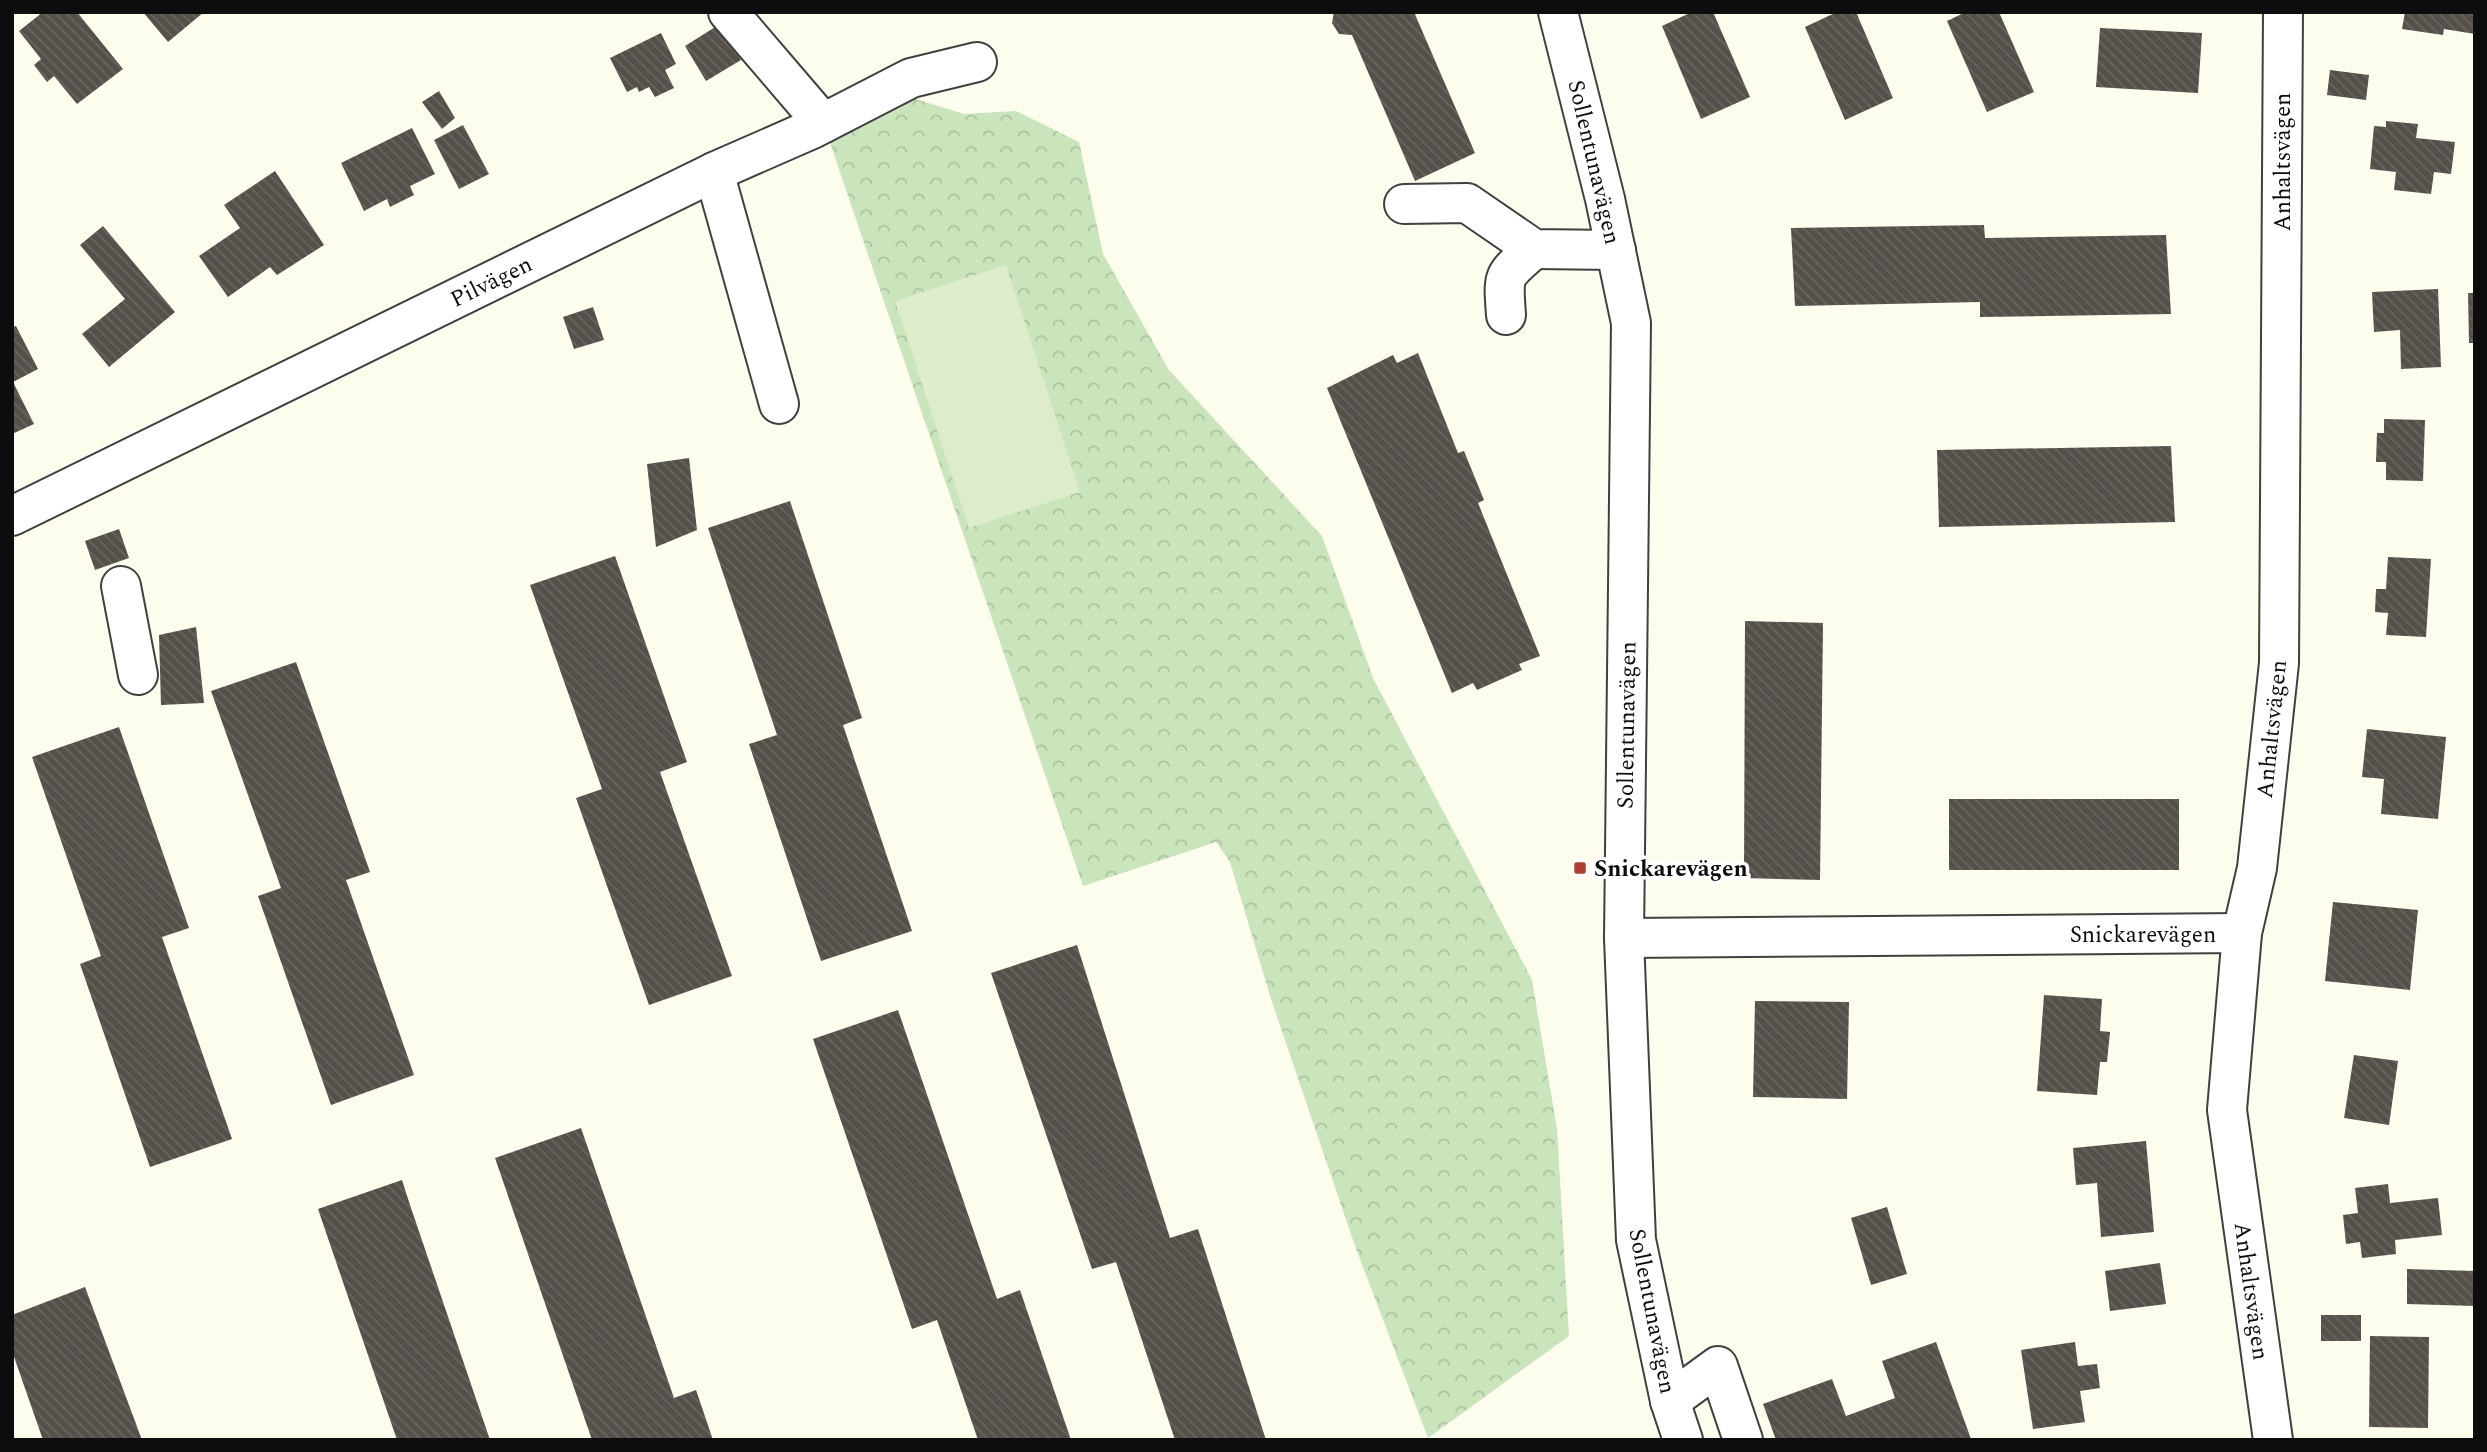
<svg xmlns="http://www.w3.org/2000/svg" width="2487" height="1452" viewBox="0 0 2487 1452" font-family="Spectral,serif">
	<defs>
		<pattern id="park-crowns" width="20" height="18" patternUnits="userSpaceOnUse" patternTransform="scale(1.75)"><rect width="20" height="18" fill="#cae5bb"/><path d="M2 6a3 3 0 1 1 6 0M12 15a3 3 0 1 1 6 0" fill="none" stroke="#acc3a0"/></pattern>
		<pattern id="building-back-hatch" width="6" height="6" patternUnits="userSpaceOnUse" patternTransform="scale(1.75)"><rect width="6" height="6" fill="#55504a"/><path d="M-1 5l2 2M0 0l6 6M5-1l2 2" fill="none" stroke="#686460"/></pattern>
	</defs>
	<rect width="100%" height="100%" fill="#fdfdee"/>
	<path fill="url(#park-crowns)" d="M909 97 964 114 1016 111 1079 142 1103 254 1169 370 1322 536 1373 678 1532 980 1557 1129 1569 1336 1428 1438 1355 1246 1271 999 1230 862 1216 842 1083 886 829 140Z"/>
	<path fill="#ddedcc" d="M1006 265 1080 492 969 528 895 301Z"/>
	<g fill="url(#building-back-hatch)">
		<path d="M43 12H77L123 69 77 104 54 76 47 82 34 65 41 59 19 31Z"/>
		<path d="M143 12H204L168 42Z"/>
		<path d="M1334 12H1414L1475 153 1415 181 1352 35 1339 34 1332 23Z"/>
		<path d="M1692 12H1713L1750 97 1701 119 1662 26Z"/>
		<path d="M1837 12H1856L1893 98 1845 120 1805 27Z"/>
		<path d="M1966 12H1999L2034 92 1987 112 1947 21Z"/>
		<path d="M2405 12H2475V34L2444 29 2443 35 2402 29Z"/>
		<path d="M720 24 741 60 706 81 685 46Z"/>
		<path d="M2100 28 2202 33 2198 93 2096 87Z"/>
		<path d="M661 33 676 64 665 70 674 88 655 97 649 87 639 92 637 87 627 92 610 58Z"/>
		<path d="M2330 70 2369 75 2366 100 2327 95Z"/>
		<path d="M439 91 455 118 442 129 422 102Z"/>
		<path d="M2386 121 2418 124 2416 138 2455 142 2451 174 2434 172 2431 194 2394 190 2396 172 2370 169 2374 126 2386 127Z"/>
		<path d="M463 125 489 174 459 189 434 140Z"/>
		<path d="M412 128 435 174 410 186 414 195 390 207 387 199 364 211 341 163Z"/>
		<path d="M275 171 324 245 277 275 270 267 228 297 199 256 240 228 224 205Z"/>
		<path d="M1984 225 1985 238 2166 235 2171 314 1980 317V302L1795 306 1791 228Z"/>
		<path d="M103 226 175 312 109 367 82 334 125 299 80 245Z"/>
		<path d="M2438 289 2441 367 2401 369 2400 330 2374 332 2372 292Z"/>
		<path d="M2468 293H2475V343H2469Z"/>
		<path d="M593 307 604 340 574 349 563 317Z"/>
		<path d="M16 326 38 369 13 382 34 424 12 434V327Z"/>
		<path d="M1418 353 1458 453 1464 451 1484 500 1478 503 1540 656 1519 664 1522 670 1477 690 1473 683 1452 693 1327 388 1393 355 1397 363Z"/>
		<path d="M2384 419 2425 420 2423 481 2386 480V462H2376L2377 433H2384Z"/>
		<path d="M2171 446 2175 522 1939 527 1937 450Z"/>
		<path d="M689 458 697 530 656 547 647 464Z"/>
		<path d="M790 501 862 718 843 725 912 931 821 961 749 744 777 735 708 528Z"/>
		<path d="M119 529 129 558 95 570 85 541Z"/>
		<path d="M615 556 687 762 660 772 732 976 649 1005 576 798 602 789 530 585Z"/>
		<path d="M2388 557 2431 559 2426 637 2386 635 2388 613 2375 612 2376 589H2386Z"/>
		<path d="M1745 621 1823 623 1820 880 1744 878Z"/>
		<path d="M196 627 204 703 161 705 159 635Z"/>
		<path d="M296 662 370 872 346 880 414 1075 331 1105 258 896 281 888 211 691Z"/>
		<path d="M119 727 189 928 162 937 232 1139 150 1167 80 964 101 956 32 757Z"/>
		<path d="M2367 729 2446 737 2438 819 2381 814 2384 779 2362 777Z"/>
		<rect x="1949" y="799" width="230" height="71"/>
		<path d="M2333 902 2418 910 2410 990 2325 981Z"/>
		<path d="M1077 945 1170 1238 1198 1229 1266 1440H1175L1116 1262 1092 1269 991 973Z"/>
		<path d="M2044 995 2102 999 2100 1031 2110 1032 2107 1062H2100L2097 1095 2037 1091Z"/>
		<path d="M1755 1001 1849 1002 1847 1099 1753 1097Z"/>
		<path d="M898 1010 997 1299 1020 1290 1071 1440H978L937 1320 912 1329 813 1039Z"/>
		<path d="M2354 1055 2398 1061 2389 1125 2344 1118Z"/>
		<path d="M581 1128 674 1398 696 1390 713 1440H592L495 1158Z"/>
		<path d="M2146 1141 2154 1232 2101 1237 2097 1183 2076 1185 2073 1148Z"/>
		<path d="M402 1180 410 1205 490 1440H397L318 1209Z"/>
		<path d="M2388 1184 2390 1203 2438 1198 2442 1235 2395 1240 2396 1254 2362 1258 2360 1242 2346 1244 2343 1215 2358 1213 2355 1188Z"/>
		<path d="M1887 1207 1907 1274 1871 1285 1851 1218Z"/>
		<path d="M2160 1263 2166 1304 2110 1311 2105 1271Z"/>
		<path d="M2407 1269 2475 1271V1306L2407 1304Z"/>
		<path d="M85 1287 142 1440H43L12 1351V1315Z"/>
		<rect x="2321" y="1315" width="40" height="26"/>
		<path d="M2370 1336 2429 1337 2428 1428 2369 1427Z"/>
		<path d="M1936 1342 1971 1439 1776 1440 1763 1404 1832 1379 1846 1416 1895 1398 1882 1361Z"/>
		<path d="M2075 1342 2078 1366 2097 1364 2100 1388 2080 1391 2085 1422 2033 1429 2021 1350Z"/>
	</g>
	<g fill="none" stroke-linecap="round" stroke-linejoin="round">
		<g stroke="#404040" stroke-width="42">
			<g id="minor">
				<path d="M728 12 823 123"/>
				<path d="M1558 12 1605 199 1631 323 1624 938 1636 1240 1670 1401 1683 1440"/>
				<path d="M714 172 779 404"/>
				<path d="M1404 204 1467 203 1534 249 1616 250"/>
				<path d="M1506 315C1503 273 1502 277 1534 249"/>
				<path d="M12 516 714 172 812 129 911 78 977 62"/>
				<path d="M121 586 138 675"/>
				<path d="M1624 938 2242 933"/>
				<path d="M1670 1401 1718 1366 1743 1440"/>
				<path d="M2273 1440 2227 1110 2242 933 2257 868 2279 663 2283 12"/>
			</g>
		</g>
		<use href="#minor" stroke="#fff" stroke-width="38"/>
	</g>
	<rect fill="#b03f32" stroke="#fff" stroke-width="2.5" x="1573" y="861" width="14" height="14" rx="3.5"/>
	<g text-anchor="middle" stroke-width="7" stroke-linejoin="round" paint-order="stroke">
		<g font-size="23" fill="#0d0d0d" stroke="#fff">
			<text transform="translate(1595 162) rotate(77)" y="8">Sollentunavägen</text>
			<text transform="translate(2282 162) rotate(-90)" y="8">Anhaltsvägen</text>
			<text transform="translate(491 281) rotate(-26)" y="8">Pilvägen</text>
			<text transform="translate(1626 725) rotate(-89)" y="8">Sollentunavägen</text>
			<text transform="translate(2271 729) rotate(-84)" y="8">Anhaltsvägen</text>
			<text x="2143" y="942">Snickarevägen</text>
			<text transform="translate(2252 1291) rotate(82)" y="8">Anhaltsvägen</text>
			<text transform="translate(1653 1311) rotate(79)" y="8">Sollentunavägen</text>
		</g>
		<g font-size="23" font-weight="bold" fill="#0d0d0d" stroke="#fff" text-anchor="start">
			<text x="1594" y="876">Snickarevägen</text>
		</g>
	</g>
	<rect width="2487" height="1452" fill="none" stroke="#0d0d0d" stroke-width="28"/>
</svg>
